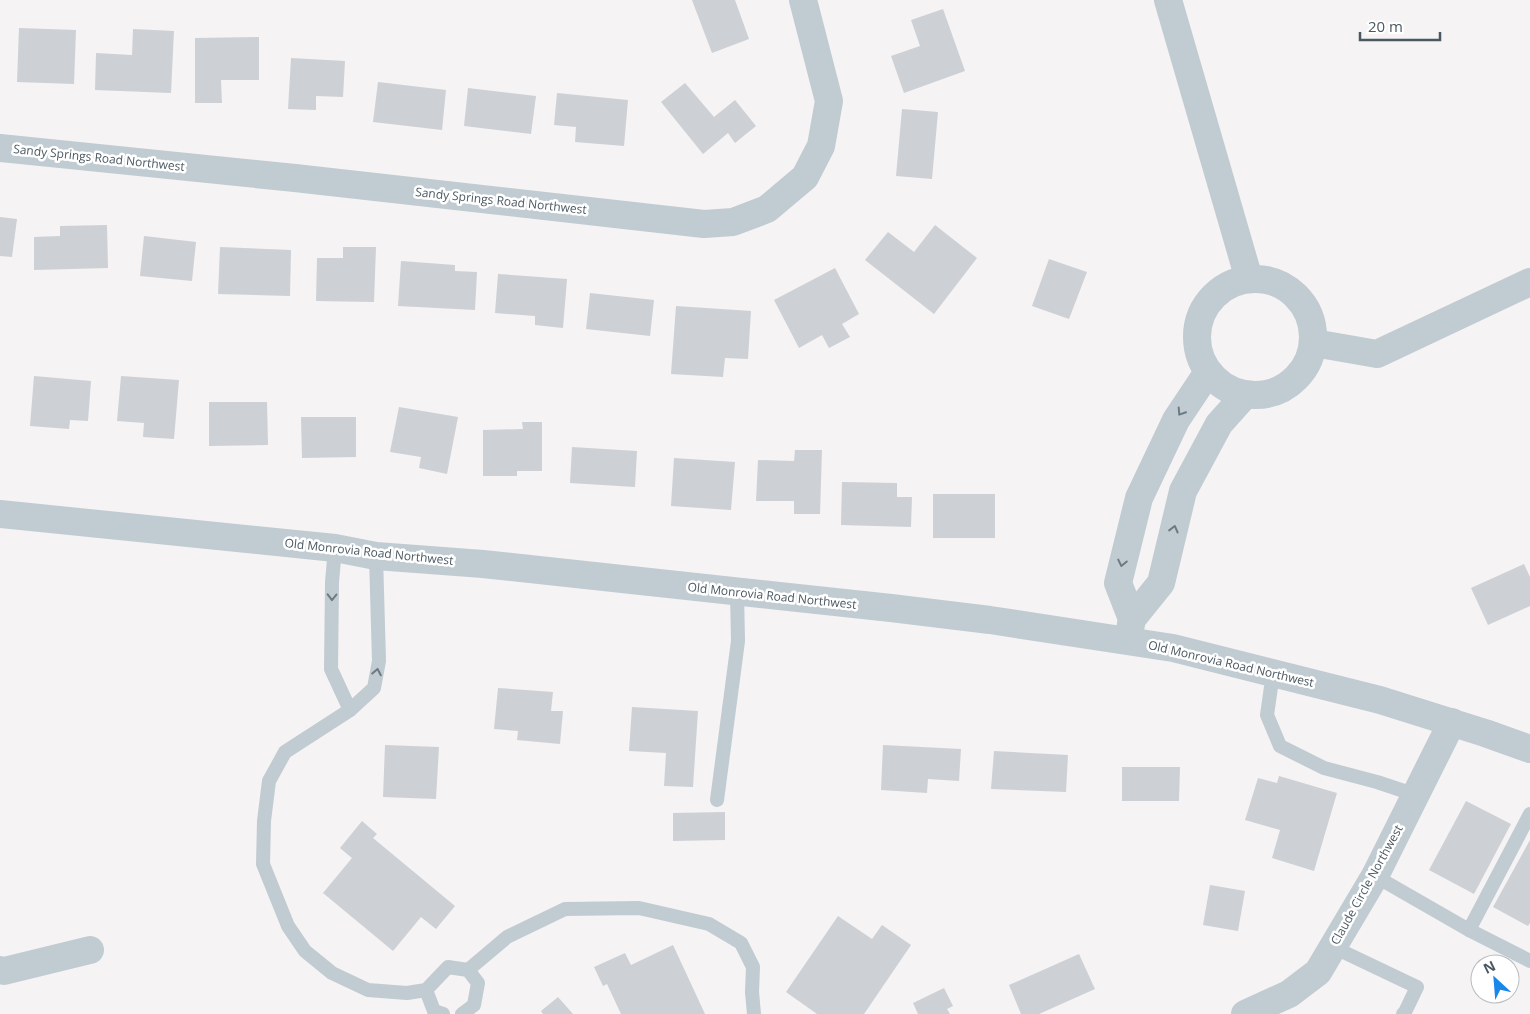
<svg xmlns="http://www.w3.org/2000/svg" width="1530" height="1014" viewBox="0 0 1530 1014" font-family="'Open Sans',sans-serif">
	<rect width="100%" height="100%" fill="#f5f3f3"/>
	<g fill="#cdd0d5">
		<path d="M692 0H735L749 39 712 53Z"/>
		<path d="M943 9 965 71 904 93 891 56 920 46 911 20Z"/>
		<path d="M19 28 76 30 74 84 17 82Z"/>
		<path d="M133 29 174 31 171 93 95 90 96 53 132 55Z"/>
		<path d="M259 37V80H221L222 103H195V38Z"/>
		<path d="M291 58 345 61 343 97 316 96V110L288 109Z"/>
		<path d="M378 82 446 90 442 130 373 122Z"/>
		<path d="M685 83 714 117 735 100 756 126 735 143 728 133 703 154 661 102Z"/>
		<path d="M468 88 536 96 531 134 464 126Z"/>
		<path d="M557 93 628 100 624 146 575 142 576 127 554 125Z"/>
		<path d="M902 109 938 112 932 179 896 176Z"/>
		<path d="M0 217 17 219 12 257 0 256Z"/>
		<path d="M107 225 108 268 34 270V237L60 236V226Z"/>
		<path d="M935 225 977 258 934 314 865 260 888 232 914 252Z"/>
		<path d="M144 236 196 242 192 281 140 276Z"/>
		<path d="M220 247 291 250 290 296 218 294Z"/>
		<path d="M343 247H376L374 302 316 301 317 258H343Z"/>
		<path d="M1049 259 1087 272 1069 319 1032 306Z"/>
		<path d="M401 261 455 265V271L477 272 475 310 398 306Z"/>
		<path d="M835 268 859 314 842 324 850 337 829 348 822 335 799 348 774 300Z"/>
		<path d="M498 274 567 279 563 328 535 325V316L495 313Z"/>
		<path d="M590 293 654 300 650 336 586 329Z"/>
		<path d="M676 306 751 311 748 359 725 358 723 377 671 374Z"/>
		<path d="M34 376 91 381 88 421 70 420 69 429 30 426Z"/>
		<path d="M121 376 179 380 174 439 143 437 144 423 117 421Z"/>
		<path d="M209 402H267L268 445 209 446Z"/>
		<path d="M399 407 458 417 447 474 419 468 421 457 390 452Z"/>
		<path d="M301 417H356V457L302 458Z"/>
		<path d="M522 422H542V471H517V476H483V430L523 429Z"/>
		<path d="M572 447 637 451 635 487 570 483Z"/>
		<path d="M795 450H822L820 514H794V501H756L758 460 794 461Z"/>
		<path d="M674 458 735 462 731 510 671 506Z"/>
		<path d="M842 482 897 483V497H912L911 527 841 525Z"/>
		<rect x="933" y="494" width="62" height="44"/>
		<path d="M1524 564 1530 577V606L1488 625 1471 588Z"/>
		<path d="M498 688 553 692 551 711H563L560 744 517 740 518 731 494 729Z"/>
		<path d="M632 707 698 711 693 787 664 786 666 753 629 751Z"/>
		<path d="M385 745 439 747 436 799 383 797Z"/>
		<path d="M883 745 961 749 959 781 928 779 927 793 881 790Z"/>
		<path d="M994 751 1068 755 1066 792 991 789Z"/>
		<path d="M1122 767H1180L1179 801H1122Z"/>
		<path d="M1279 776 1337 793 1314 871 1272 858 1280 830 1245 820 1258 778 1277 783Z"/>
		<path d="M1466 801 1511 824 1474 894 1429 870Z"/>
		<path d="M725 812V840L673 841V813Z"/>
		<path d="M362 821 377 834 373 838 455 906 436 929 421 917 393 951 323 893 352 858 340 848Z"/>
		<path d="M1530 840V923L1528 926 1493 907Z"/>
		<path d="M1210 885 1245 891 1238 931 1203 925Z"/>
		<path d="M838 916 872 939 882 925 911 945 864 1014H817L786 992Z"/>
		<path d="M673 945 705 1014H621L607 984 603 986 594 967 625 953 631 965Z"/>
		<path d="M1079 954 1095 989 1039 1014H1021L1009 985Z"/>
		<path d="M944 988 953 1006 947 1009 950 1014H918L913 1003Z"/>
		<path d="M558 997 573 1014H543L541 1011Z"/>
	</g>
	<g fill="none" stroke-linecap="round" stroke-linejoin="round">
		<g stroke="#c1cbd2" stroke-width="14">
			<path d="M335 548 332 582 331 669 350 710"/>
			<path d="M376 556 379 661 374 688 350 710 285 752 269 781 264 821 263 864 288 926 305 951 332 973 368 990 407 993 426 990 448 967 468 970 478 983 474 1005 462 1014"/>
			<path d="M1273 673 1267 715 1280 746 1324 768 1377 782 1416 795"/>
			<path d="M717 800 738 641 737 592"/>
			<path d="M1375 876 1469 930 1530 961"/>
			<path d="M1469 930 1530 814"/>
			<path d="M1333 947 1417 987 1405 1012 1403 1014"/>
			<path d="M468 970 507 937 565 909 639 908 709 924 741 943 753 967 752 992 754 1014"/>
			<path d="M426 990 434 1011 443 1014"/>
		</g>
		<g stroke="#c1cbd2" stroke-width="28">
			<path d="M1168 0 1249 279"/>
			<path d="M0 148 295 178 704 224 733 222 767 209 805 177 821 146 829 101 803 0"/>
			<circle cx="1255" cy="337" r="58"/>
			<path d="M1314 343 1377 354 1530 282"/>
			<path d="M1132 619 1118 583 1139 498 1176 420 1208 372"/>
			<path d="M1128 640 1132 619 1161 583 1183 491 1219 424 1245 395"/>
			<path d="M0 970 4 971 90 950"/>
			<path d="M1245 1014 1289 994 1318 972 1375 876 1452 722"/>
		</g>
		<path stroke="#c1cbd2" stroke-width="28" d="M0 514 335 548 376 556 483 564 891 608 990 620 1173 648 1380 700 1485 733 1530 749"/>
	</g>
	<defs><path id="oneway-chevron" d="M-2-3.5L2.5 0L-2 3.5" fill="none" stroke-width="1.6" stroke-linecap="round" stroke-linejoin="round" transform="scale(1.25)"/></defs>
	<g stroke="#6e7a83">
		<use href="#oneway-chevron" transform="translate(1181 412) rotate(123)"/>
		<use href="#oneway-chevron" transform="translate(1174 529) rotate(-76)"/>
		<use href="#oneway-chevron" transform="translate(1122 563) rotate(102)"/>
		<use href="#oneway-chevron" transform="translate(332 597) rotate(91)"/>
		<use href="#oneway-chevron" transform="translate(377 672) rotate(-79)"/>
	</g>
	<g text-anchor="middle" stroke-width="5" stroke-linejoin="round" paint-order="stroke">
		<g font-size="12" fill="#4a5861" stroke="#fff">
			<text transform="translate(99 158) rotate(6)" y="4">Sandy Springs Road Northwest</text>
			<text transform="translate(501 201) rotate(6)" y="4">Sandy Springs Road Northwest</text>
			<text transform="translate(369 552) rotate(6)" y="4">Old Monrovia Road Northwest</text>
			<text transform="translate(772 596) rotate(6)" y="4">Old Monrovia Road Northwest</text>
			<text transform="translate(1231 664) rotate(13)" y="4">Old Monrovia Road Northwest</text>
			<text transform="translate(1367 885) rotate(-61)" y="4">Claude Circle Northwest</text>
		</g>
	</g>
	<g transform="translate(1495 979) rotate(334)"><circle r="24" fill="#ffffff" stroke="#b7bcc0"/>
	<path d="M0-4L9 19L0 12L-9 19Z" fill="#1787ea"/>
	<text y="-8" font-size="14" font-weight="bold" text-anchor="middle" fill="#4a5861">N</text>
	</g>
	<path d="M1360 32v8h80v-8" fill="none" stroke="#4a5861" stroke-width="2.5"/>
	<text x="1368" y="32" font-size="15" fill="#4a5861" stroke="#ffffff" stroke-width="4" paint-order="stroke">20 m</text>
</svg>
